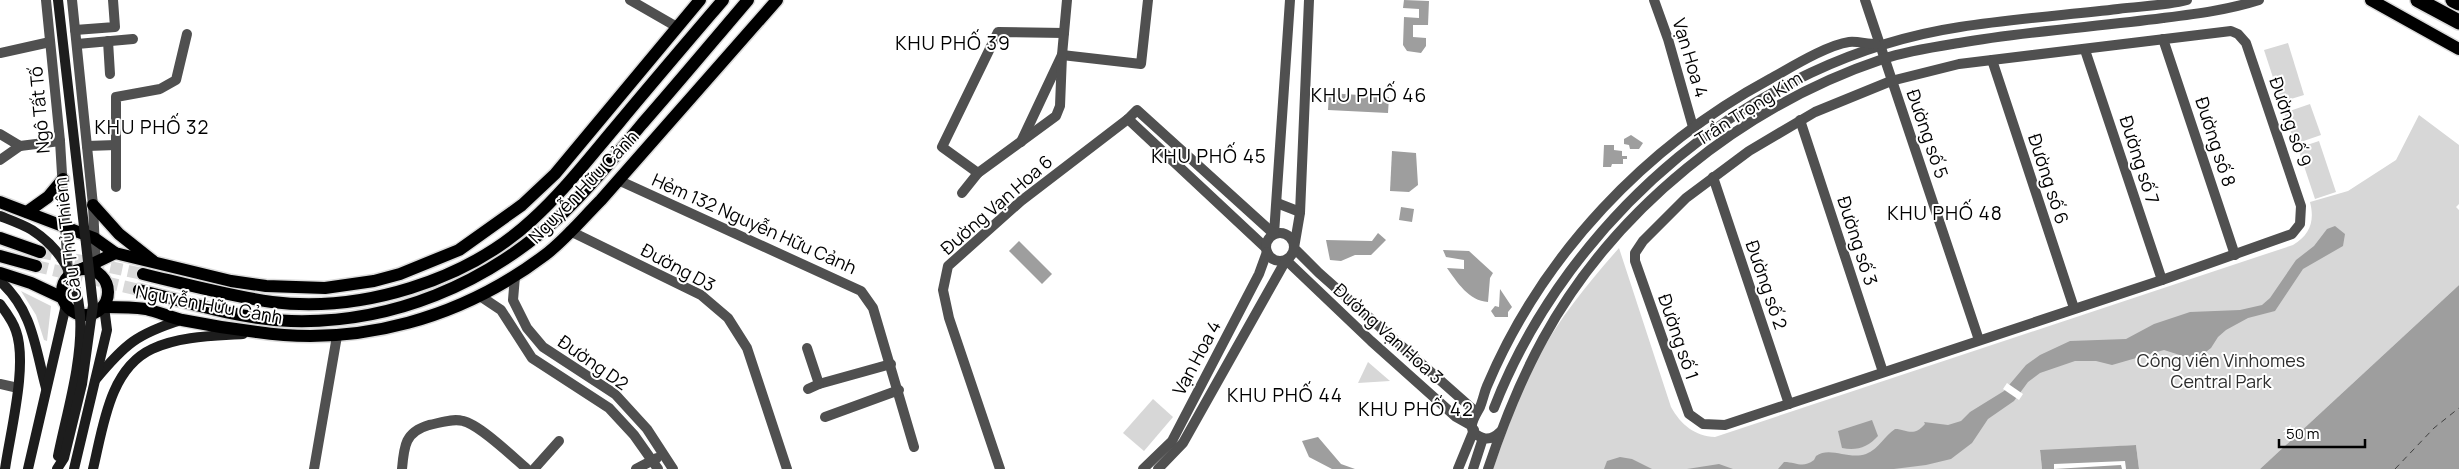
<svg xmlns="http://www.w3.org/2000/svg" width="2459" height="469" viewBox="0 0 2459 469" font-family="Manrope,sans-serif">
	<rect width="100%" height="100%" fill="#fff"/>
	<g fill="#d7d7d7">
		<path d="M2288 43 2304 95 2281 102 2264 50Z"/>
		<path d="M2310 104 2321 135 2295 144 2284 113Z"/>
		<path d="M2419 115 2459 145V204L2456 207 2459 210V285L2260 469H2139L2136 445 2040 451 2042 469H1493C1507 431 1519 391 1539 356 1561 316 1589 282 1619 248L1671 407C1681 425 1695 436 1715 437L2293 245C2310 235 2315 221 2310 202L2348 191 2396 160Z"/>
		<path d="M2319 141 2336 192 2315 199 2298 148Z"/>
		<path d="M21 291 51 306 47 341 44 340 36 315Z"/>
		<path d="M1368 362 1390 381 1358 383Z"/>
		<path d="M1153 399 1173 417 1144 451 1123 433Z"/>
	</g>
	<g fill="#9e9e9e">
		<path d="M1404 0 1429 1 1428 25H1413V37L1426 38V46L1421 53 1407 51 1403 45 1404 17 1419 18V9L1403 8Z"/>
		<path d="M1329 93 1389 97 1388 113 1328 110Z"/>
		<path d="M1631 135 1643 143 1639 149H1630L1629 145 1624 144V139Z"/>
		<path d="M1604 145H1614V150L1622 151V156H1627V159H1623V164H1612L1611 167H1603Z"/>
		<path d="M1392 151 1416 153 1418 185 1409 192 1390 191Z"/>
		<path d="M1401 207 1414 209 1412 222 1399 220Z"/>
		<path d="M2335 226 2345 234 2343 246 2303 269 2275 311 2248 318 2226 330 2218 337 2211 348 2202 355 2186 357 2164 350 2112 365 2096 361H2075L2040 373 2028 382 2014 401 1988 419 1972 443 1951 459 1926 465 1894 469H1778L1784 462C1797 462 1802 469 1814 460L1816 456C1830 446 1848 460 1866 454 1879 449 1884 436 1895 429 1907 429 1913 438 1925 424L1924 422 1948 425 1961 421 1970 412 2004 391 2026 365 2040 355 2070 341 2126 339 2154 324 2190 312 2240 310 2262 305 2270 298 2296 260 2314 246 2327 229Z"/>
		<path d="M1378 233 1386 240 1371 255H1355L1341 261 1330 260 1326 240 1372 241Z"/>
		<path d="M1019 241 1052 274 1042 284 1009 251Z"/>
		<path d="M1443 250 1469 251 1493 273 1490 278 1488 302C1469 301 1457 282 1447 268L1464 269V260L1446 257Z"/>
		<path d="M2459 285V469H2260Z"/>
		<path d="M1500 289 1512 307 1508 312V317H1495L1491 311 1495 306 1499 307Z"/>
		<path d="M1872 420 1878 436C1868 447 1857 451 1842 448L1838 431Z"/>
		<path d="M1318 437 1341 464 1355 469H1332L1309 457 1302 441Z"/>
		<path d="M2136 445 2139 469H2042L2040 450Z"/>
		<path d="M1620 457 1632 459 1652 469H1604L1607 461Z"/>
		<path d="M1719 464 1733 469H1687Z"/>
	</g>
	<g fill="#fff">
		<path d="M2007 383 2023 394 2019 400 2003 389Z"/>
		<path d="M2125 461 2126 469H2122L2121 465 2054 469V464Z"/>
	</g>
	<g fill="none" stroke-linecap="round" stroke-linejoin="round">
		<path stroke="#3f3f3f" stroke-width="1" stroke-dasharray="6 5" stroke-linecap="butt" d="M2395 469 2434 428 2459 408"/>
		<g stroke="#d9d9d9" stroke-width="12" stroke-dasharray="12 6" stroke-linecap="butt">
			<path d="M40 252 143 274"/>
			<path d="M36 266 139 290"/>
		</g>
		<g stroke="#dbdbdb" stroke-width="15">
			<g id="primary">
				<path d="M2371 0 2459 49"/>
				<path d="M0 202 94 238 115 253 231 281 266 286 325 288 374 281 400 274 459 250 522 205 555 174 700 0"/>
				<path d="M93 205 119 234 153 261"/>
				<path d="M27 212 48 197 63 179"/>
				<path d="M0 238 40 252"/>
				<path d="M0 256 36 266"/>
				<circle cx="85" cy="292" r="23"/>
				<path d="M82 269 115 253"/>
				<path d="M0 273 31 283 63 298"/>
				<path d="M143 274C185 284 229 296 272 302 361 313 466 281 532 220 564 191 590 157 618 124 652 83 688 41 723 0"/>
				<path d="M139 290C189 303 240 319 291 321 392 324 486 284 559 217 589 189 616 155 642 124 678 83 713 41 748 0"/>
				<path d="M104 307C118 307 132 307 146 309 158 312 170 317 182 320 207 325 232 329 257 332 359 347 462 318 545 255 565 240 583 218 601 200L777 0"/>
			</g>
		</g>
		<g stroke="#dbdbdb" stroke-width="18">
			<g id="highway">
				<path d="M2418 0 2459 22"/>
				<path d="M2453 0 2459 3"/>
			</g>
		</g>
		<g stroke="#505050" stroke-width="10">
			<path d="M46 0 60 141 68 273"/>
			<path d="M72 0 93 205 96 271"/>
			<path d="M630 0 677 27"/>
			<path d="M1309 0 1300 213 1294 248 1319 273 1476 412"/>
			<path d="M1654 0 1668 39 1693 127"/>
			<path d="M1865 0 1979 340"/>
			<path d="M75 30 115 27 113 0"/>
			<path d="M2231 31 2238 34 2246 43 2301 206 2300 224 2292 234 2162 280 1725 425 1703 424 1689 414 1635 261V253L1643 241 1686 198 1749 151 1815 112 1891 81 1959 64Z"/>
			<path d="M2163 39 2235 255"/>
			<path d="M108 41 110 74"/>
			<path d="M77 44 133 39"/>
			<path d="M2085 50 2162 280"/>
			<path d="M0 53 50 42"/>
			<path d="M1992 60 2074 308"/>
			<path d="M1128 119 1266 248"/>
			<path d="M1800 120 1883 372"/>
			<path d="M0 134 20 146 60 141"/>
			<path d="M1021 142 1062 55 1141 64 1148 0"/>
			<path d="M87 146 116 145"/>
			<path d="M0 160 20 146"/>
			<path d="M978 173 942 147 998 32 1064 33"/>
			<path d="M1713 177 1789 404"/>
			<path d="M618 180 861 291 873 308 914 447"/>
			<path d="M116 187V97L160 89 176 80 187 34"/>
			<path d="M962 193 978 173 1056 116 1060 106 1062 55 1067 0"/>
			<path d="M1277 203 1300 212"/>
			<path d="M570 231 701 295 728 318 747 348 787 469"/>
			<circle cx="1280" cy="247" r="14"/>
			<path d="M1274 234 1290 0"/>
			<path d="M515 276 513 300 527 328 543 347 615 394 647 429 673 469"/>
			<path d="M480 296 501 310 532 358 609 408 634 435 658 469"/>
			<path d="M807 348 819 384 891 364"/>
			<path d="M0 384 18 388"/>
			<path d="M808 389 819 384"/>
			<path d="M1494 408C1569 216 1755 58 1960 27 2012 19 2066 15 2118 9 2140 6 2165 6 2187 0"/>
			<path d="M825 417 899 390"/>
			<path d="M1500 432C1495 437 1490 440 1483 438 1463 431 1475 417 1480 407 1483 400 1484 393 1487 386 1542 255 1646 146 1770 79 1790 68 1827 45 1849 42 1857 41 1867 44 1876 44"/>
			<path d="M314 469 337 336"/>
			<path d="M402 469C404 446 405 432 429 425 440 423 452 418 463 421 479 424 514 458 527 469"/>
			<path d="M534 469 559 441"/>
			<path d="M636 469 657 458"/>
			<path d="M1000 469 949 318 943 290 948 266 1021 201 1128 119 1137 110 1274 234"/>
			<path d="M1143 469 1172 441 1259 274 1267 252"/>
			<path d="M1158 469 1183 443 1286 260 1371 341 1456 417 1472 426"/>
			<path d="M1458 469 1474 430"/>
			<path d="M1473 469 1483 438"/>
			<path d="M1488 469C1503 424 1520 381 1543 339 1614 209 1743 106 1883 59 1907 51 1934 47 1959 43 2027 31 2095 27 2163 18 2195 14 2228 10 2259 0"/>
		</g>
		<g stroke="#1d1d1d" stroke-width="10">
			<path d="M0 281C33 311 35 347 46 388"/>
			<path d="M0 304C6 312 13 321 16 331 28 365 10 433 5 469"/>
			<path d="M96 379C125 344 137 334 181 320"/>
			<path d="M28 469 66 305"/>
			<path d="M74 469 107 330 104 307"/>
			<path d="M93 469C103 428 109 369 152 349 180 336 214 336 243 334"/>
		</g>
		<use href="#primary" stroke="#000" stroke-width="12"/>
		<use href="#highway" stroke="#000" stroke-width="15"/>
		<g stroke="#1d1d1d" stroke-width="10">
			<path d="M0 216C10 220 22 224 32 230 111 281 73 381 58 456"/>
			<path d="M57 469 64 458 82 384 93 305 58 0"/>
		</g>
	</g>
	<g text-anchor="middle" stroke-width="4" stroke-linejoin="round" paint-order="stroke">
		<g font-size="18" fill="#000" stroke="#fff">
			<text transform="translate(1690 58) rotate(73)" y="6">Vạn Hoa 4</text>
			<text transform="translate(1749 109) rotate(-32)" y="6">Trần Trọng Kim</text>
			<text transform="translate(40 110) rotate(-95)" y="6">Ngô Tất Tố</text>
			<text transform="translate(2290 122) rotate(71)" y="6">Đường số 9</text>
			<text transform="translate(1927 134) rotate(71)" y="6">Đường số 5</text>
			<text transform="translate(2215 142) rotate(72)" y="6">Đường số 8</text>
			<text transform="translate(2139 160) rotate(72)" y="6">Đường số 7</text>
			<text transform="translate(2048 179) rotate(72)" y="6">Đường số 6</text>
			<text transform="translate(584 187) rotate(-46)" y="6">Nguyễn Hữu Cảnh</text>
			<text transform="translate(997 205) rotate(-41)" y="6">Đường Vạn Hoa 6</text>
			<text transform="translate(754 224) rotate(24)" y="6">Hẻm 132 Nguyễn Hữu Cảnh</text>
			<text transform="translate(68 239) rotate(-97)" y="6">Cầu Thủ Thiêm</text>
			<text transform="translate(1857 241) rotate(72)" y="6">Đường số 3</text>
			<text transform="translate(678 268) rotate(28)" y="6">Đường D3</text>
			<text transform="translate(1766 285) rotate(71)" y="6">Đường số 2</text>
			<text transform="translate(209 305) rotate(10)" y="6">Nguyễn Hữu Cảnh</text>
			<text transform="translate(1388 334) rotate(42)" y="6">Đường Vạn Hoa 3</text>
			<text transform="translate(1678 337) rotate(71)" y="6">Đường số 1</text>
			<text transform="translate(1197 358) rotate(-62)" y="6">Vạn Hoa 4</text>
			<text transform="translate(593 363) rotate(35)" y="6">Đường D2</text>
		</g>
		<g font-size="18" fill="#2e2e2e" stroke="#fff">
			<text x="2221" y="367">Công viên Vinhomes<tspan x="2221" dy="21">Central Park</tspan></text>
		</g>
		<g font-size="19" letter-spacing="1" fill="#000" stroke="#fff">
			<text x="953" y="50">KHU PHỐ 39</text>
			<text x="1369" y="102">KHU PHỐ 46</text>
			<text x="152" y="134">KHU PHỐ 32</text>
			<text x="1209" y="163">KHU PHỐ 45</text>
			<text x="1945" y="220">KHU PHỐ 48</text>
			<text x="1285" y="402">KHU PHỐ 44</text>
			<text x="1416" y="416">KHU PHỐ 42</text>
		</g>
	</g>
	<path d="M2279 439v8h86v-8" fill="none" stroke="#000000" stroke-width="2.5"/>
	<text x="2286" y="439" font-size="15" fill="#000000" stroke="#ffffff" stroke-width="4" paint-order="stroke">50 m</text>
</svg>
